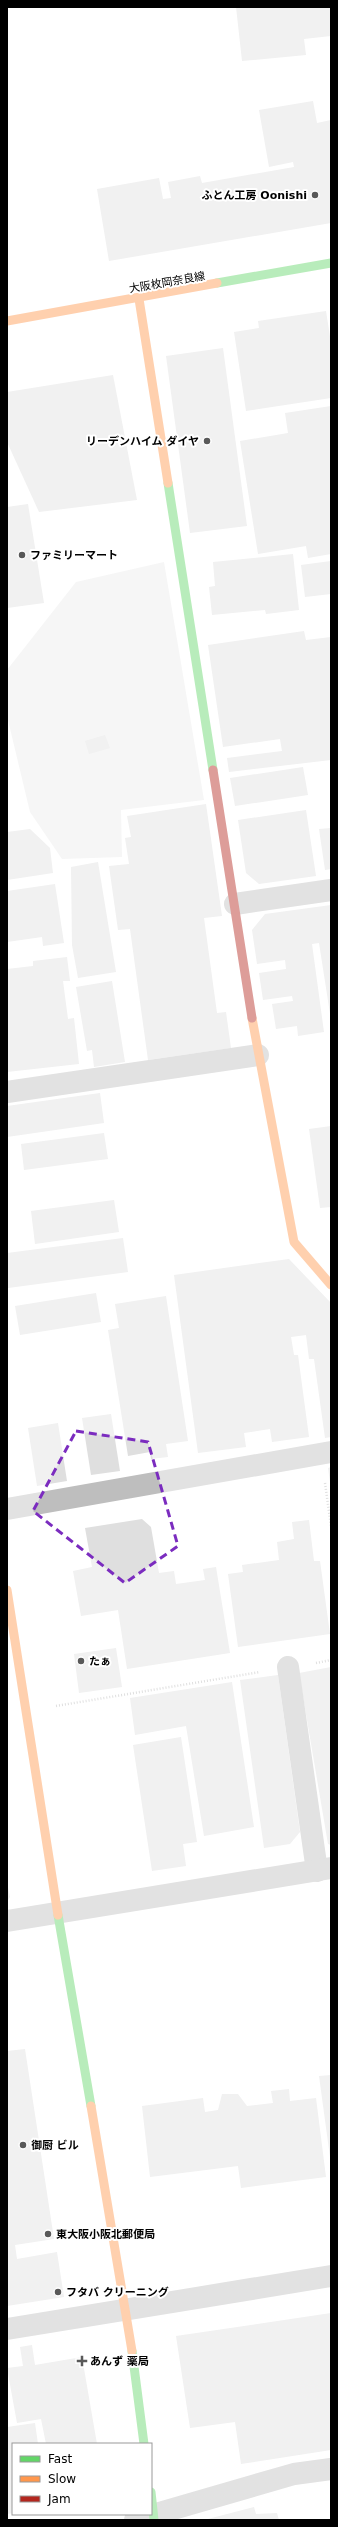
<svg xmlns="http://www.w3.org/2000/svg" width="338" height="2527" viewBox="0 0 338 2527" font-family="'DejaVu Sans','Noto Sans JP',sans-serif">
	<rect width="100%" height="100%" fill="#fff"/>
	<path fill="#ebebeb" d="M164 562 204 800 121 810 122 857 62 859 30 812 7 716V670L76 582Z"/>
	<g fill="#dfdfdf">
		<path d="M236 7H331V36L304 39 306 55 242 61Z"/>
		<path d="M313 101 317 123 331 120V223L109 261 97 189 159 178 163 199 171 198 168 182 200 176 202 183 294 167 293 162 269 167 259 110Z"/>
		<path d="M326 311 331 343V398L246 411 234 332 259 328 258 321Z"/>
		<path d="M223 348 247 526 190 533 166 356Z"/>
		<path d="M113 375 137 500 39 512 7 442V392Z"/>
		<path d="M331 406V554L308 558 306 546 258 554 240 441 288 433 285 413Z"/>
		<path d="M28 504 44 603 7 608V507Z"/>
		<path d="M293 554 299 610 266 614 265 610 212 615 209 587 215 586 213 562Z"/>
		<path d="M331 561V594L305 597 301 565Z"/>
		<path d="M304 631 306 640 331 637V760L229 772 227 758 282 751 280 739 223 747 208 645Z"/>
		<path d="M105 735 110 748 89 754 85 741Z"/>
		<path d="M303 767 308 795 235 806 230 778Z"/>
		<path d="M206 804 222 916 204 918 217 1013 226 1012 231 1048 148 1060 130 929 118 930 109 866 129 864 125 838 131 837 127 816Z"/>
		<path d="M306 810 316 876 259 884 246 873 238 820Z"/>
		<path d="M331 828V869L325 870 319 829Z"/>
		<path d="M30 829 50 848 53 873 7 880V832Z"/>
		<path d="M98 862 116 972 78 978 72 945 71 867Z"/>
		<path d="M55 884 64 943 43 946 42 937 7 942V891Z"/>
		<path d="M331 905V1020L319 943 312 944 324 1032 298 1036 297 1026 276 1029 272 1004 293 1001 292 996 263 1000 259 973 286 969 285 960 257 964 252 930 265 914Z"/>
		<path d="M67 957 70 981H63L68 1019 74 1018 79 1064 7 1072V969L33 966V961Z"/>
		<path d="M112 981 125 1062 94 1067 92 1050 87 1051 76 987Z"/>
		<path d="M100 1093 104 1123 7 1137V1106Z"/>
		<path d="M331 1126V1207L320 1208 309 1129Z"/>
		<path d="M104 1133 108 1159 24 1170 21 1144Z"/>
		<path d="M114 1200 119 1232 35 1244 31 1211Z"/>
		<path d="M123 1238 128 1272 8 1288 7 1253Z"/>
		<path d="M289 1259 331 1303V1437L325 1438 314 1359H309L306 1335 291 1337 294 1355H298L309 1437 272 1442 270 1429 244 1433 246 1447 198 1453 174 1275Z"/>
		<path d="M96 1293 101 1322 20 1335 15 1306Z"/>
		<path d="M166 1296 188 1441 166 1444 168 1457 151 1459 150 1452 128 1456 108 1330 119 1328 115 1304Z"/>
		<path d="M111 1414 120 1471 91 1475 82 1418Z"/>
		<path d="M58 1423 67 1481 37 1486 28 1428Z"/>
		<path d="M331 1467V1482H330L328 1468Z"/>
		<path d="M142 1519 151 1527 159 1573 174 1571 176 1584 205 1580 203 1569 216 1567 230 1653 127 1669 118 1610 81 1616 73 1571 92 1567 85 1528Z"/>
		<path d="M309 1520 314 1561H320L330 1634 238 1647 228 1574 243 1572 242 1565 279 1560 277 1542 294 1539 292 1522Z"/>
		<path d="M116 1648 122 1687 79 1693 74 1654Z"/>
		<path d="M331 1667V1845L328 1844 299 1673Z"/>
		<path d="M278 1675 300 1832 290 1844 264 1848 240 1680Z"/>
		<path d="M232 1682 254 1827 204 1836 186 1726 135 1735 130 1698Z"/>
		<path d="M181 1737 197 1842 183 1844 186 1866 152 1871 133 1745Z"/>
		<path d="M7 1883 10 1897 7 1902Z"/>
		<path d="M25 2049 54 2239 15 2245 17 2259 57 2252 64 2297 7 2306V2051Z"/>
		<path d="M331 2075V2157H330L319 2076Z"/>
		<path d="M289 2089 290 2101 316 2098 326 2177 241 2188 238 2166 150 2177 142 2106 203 2098 205 2112 218 2110 222 2094H238L247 2106 273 2103 271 2091Z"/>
		<path d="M331 2313V2450L241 2464 235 2422 190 2428 176 2336Z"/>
		<path d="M32 2345 35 2365 82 2357 97 2444H46L41 2419 17 2423 7 2368 23 2366 20 2347Z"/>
		<path d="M35 2423 38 2444H13V2513L7 2514V2427Z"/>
		<path d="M254 2507 256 2514 277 2513 279 2520H204Z"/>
	</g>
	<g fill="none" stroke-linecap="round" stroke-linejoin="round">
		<g stroke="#b9b9b9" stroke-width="2.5" stroke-dasharray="1 2" stroke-linecap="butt">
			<path d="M325 1483 331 1526"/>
			<path d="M316 1663 331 1660"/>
			<path d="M56 1706 260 1672"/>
		</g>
		<g stroke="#bebebe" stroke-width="22">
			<path d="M235 904 331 890"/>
			<path d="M7 1092 258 1055"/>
			<path d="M7 1509 331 1452"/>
			<path d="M288 1667 317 1871"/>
			<path d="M7 1921 331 1868"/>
			<path d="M7 2329 331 2276"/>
			<path d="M135 2520 294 2474 331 2469"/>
		</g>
		<g stroke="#63d668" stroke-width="9">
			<path d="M217 283 331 263"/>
			<path d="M168 483 213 770"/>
			<path d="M58 1915 91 2106"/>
			<path d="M132 2351 144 2444"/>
			<path d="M151 2492 154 2520"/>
		</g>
		<g stroke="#ff974d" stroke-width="9">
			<path d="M139 299 168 483"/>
			<path d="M7 321 217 283"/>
			<path d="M252 1018 294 1242 331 1285"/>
			<path d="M7 1590 58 1915"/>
			<path d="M91 2106 132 2351"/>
		</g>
		<path stroke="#b3261e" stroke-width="9" d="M213 770 252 1018"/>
	</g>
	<path d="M0 0H338V2527H0ZM76 1431 148 1442 178 1546 125 1583 33 1511Z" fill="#fff" fill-opacity=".55" fill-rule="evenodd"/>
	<path fill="none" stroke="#7b2cbf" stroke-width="3" stroke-dasharray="8 5" stroke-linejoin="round" d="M76 1431 148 1442 178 1546 125 1583 33 1511Z"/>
	<g fill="#595959" stroke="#fff" stroke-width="1.5">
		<circle cx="315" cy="195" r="4"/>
		<circle cx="207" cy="441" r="4"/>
		<circle cx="22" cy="555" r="4"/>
		<circle cx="81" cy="1661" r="4"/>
		<circle cx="23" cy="2145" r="4"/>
		<circle cx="48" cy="2234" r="4"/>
		<circle cx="58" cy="2292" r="4"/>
		<path d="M80 2355h4v4h4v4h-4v4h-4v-4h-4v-4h4z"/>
	</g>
	<g text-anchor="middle" stroke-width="4" stroke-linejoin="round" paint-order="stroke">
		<g font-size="11" font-weight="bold" fill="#000" stroke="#fff" text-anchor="start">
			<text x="307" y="199" text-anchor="end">ふとん工房 Oonishi</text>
			<text x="199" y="445" text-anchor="end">リーデンハイム ダイヤ</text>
			<text x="30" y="559">ファミリーマート</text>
			<text x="89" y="1665">たぁ</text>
			<text x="31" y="2149">御厨 ビル</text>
			<text x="56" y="2238">東大阪小阪北郵便局</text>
			<text x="66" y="2296">フタバ クリーニング</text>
			<text x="90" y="2365">あんず 薬局</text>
		</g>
		<g font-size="11" fill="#000" stroke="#fff">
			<text transform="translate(167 282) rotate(-10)" y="4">大阪枚岡奈良線</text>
		</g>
	</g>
	<rect width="338" height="2527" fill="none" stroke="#000000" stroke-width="16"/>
	<rect x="12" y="2443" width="140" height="72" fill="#ffffff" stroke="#999999"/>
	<rect x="20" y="2456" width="20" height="6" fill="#63d668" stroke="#999999"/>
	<text x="48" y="2463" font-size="12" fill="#000000">Fast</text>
	<rect x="20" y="2476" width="20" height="6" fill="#ff974d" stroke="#999999"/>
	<text x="48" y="2483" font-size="12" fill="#000000">Slow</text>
	<rect x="20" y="2496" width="20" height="6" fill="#b3261e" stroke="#999999"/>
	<text x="48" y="2503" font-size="12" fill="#000000">Jam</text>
</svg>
